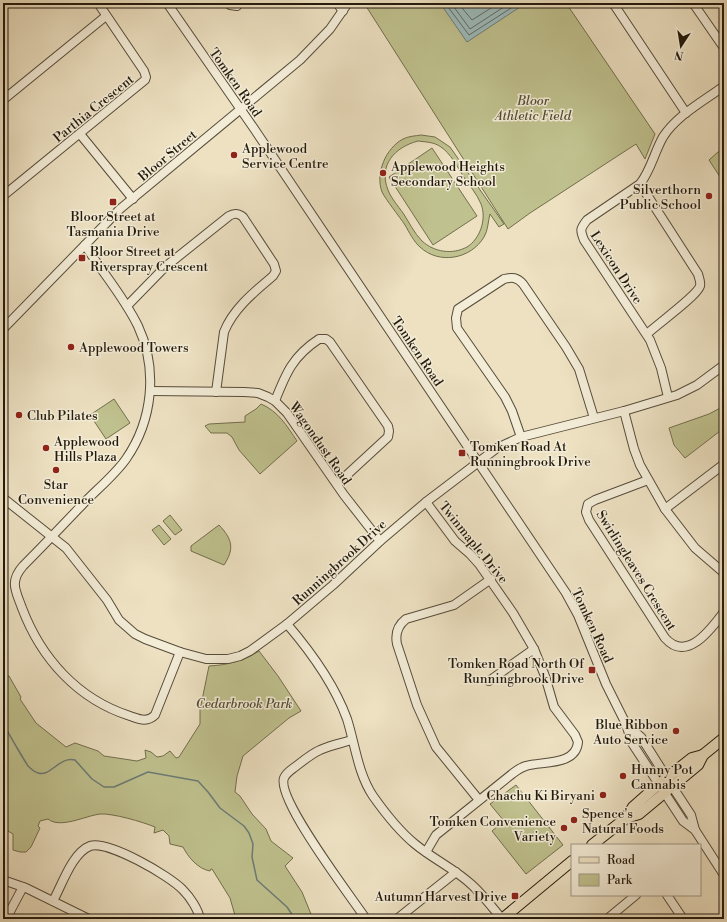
<svg xmlns="http://www.w3.org/2000/svg" width="727" height="922" viewBox="0 0 727 922" font-family="'Libre Bodoni',serif">
	<rect width="100%" height="100%" fill="#ede1c2"/>
	<filter id="stains"><feTurbulence type="fractalNoise" baseFrequency=".005" numOctaves="4"/><feColorMatrix values="0 0 0 0 .2 0 0 0 0 .09 0 0 0 0 .02 0 0 0 .5 -.17"/></filter>
	<radialGradient id="worn" r=".72"><stop offset=".6" stop-color="#630" stop-opacity="0"/><stop offset="1" stop-color="#630" stop-opacity=".3"/></radialGradient>
	<g fill="#bfc18e" stroke="#726e4d" fill-rule="evenodd">
		<path d="M364 3H566L655 134 645 159 636 144 530 213 508 229Z"/>
		<path d="M421 135 435 137 450 147 504 224 499 227 490 214C488 221 488 231 484 237 471 259 439 265 420 247 414 242 409 232 405 225 399 216 386 200 382 192 375 173 386 148 403 139 409 136 415 136 421 135ZM418 141C426 142 434 142 441 147 451 154 457 166 463 176 469 185 477 194 481 204 487 219 480 239 467 247 452 255 434 252 422 241 414 233 409 222 403 213 398 206 391 198 388 190 378 165 395 147 418 141Z"/>
		<path d="M432 148 477 216 433 245 389 177Z"/>
		<path d="M724 149V183L709 160 718 152Z"/>
		<path d="M114 399 130 423 106 439 90 415Z"/>
		<path d="M261 404C278 411 287 426 297 441L260 474 239 450 232 437 227 433H211L205 426 209 424 245 422V416L256 409Z"/>
		<path d="M724 406V428L685 458 674 445 669 428 709 414Z"/>
		<path d="M170 515 182 530 175 535 163 521Z"/>
		<path d="M159 525 171 539 164 545 152 530Z"/>
		<path d="M219 525C232 539 235 548 224 565L191 551V546Z"/>
		<path d="M259 651 278 676 301 711 289 718 243 756 237 776 235 792 240 796 252 814 266 829 271 841 293 858 285 866 302 892 313 919H236L230 898 212 869H211L210 871C198 869 188 857 183 847L170 844 169 836 163 830 154 833 155 827C143 822 112 813 100 814 85 816 60 829 48 819L40 821 38 826 40 828 31 847 26 852H20L13 850V834L8 831 3 830V670L7 676H9L21 697 20 699 36 723 66 747 75 743 98 751 104 756 137 761 146 758 145 750 151 752 157 757 163 756 170 751 176 758 179 757 200 724V710L209 666C228 665 243 661 259 651Z"/>
		<path d="M516 785 563 845 526 874 492 831 504 821 490 804Z"/>
	</g>
	<path fill="#9cbbbc" stroke="#6c7b76" d="M440 3H526L467 42Z"/>
	<g fill="none" stroke-linecap="round" stroke-linejoin="round">
		<g stroke="#606a64" stroke-width="1">
			<path d="M445 3 469 35 519 3"/>
			<path d="M451 3 470 29 510 3"/>
			<path d="M458 3 472 20 499 3"/>
		</g>
		<path stroke="#6c7b76" stroke-width="1.5" d="M3 713C8 720 5 723 7 730 8 733 26 763 28 766 31 769 34 772 38 773 51 777 59 756 75 760L92 779 104 787H114L148 772 198 781 208 792 220 808 244 826 249 833 253 844 252 857 257 880 287 907 295 919"/>
		<g stroke="#564c3a" stroke-width="10">
			<g id="minor">
				<path d="M167 3 255 130 566 593 578 615 606 684 626 724 632 743 683 821 695 830 724 875"/>
				<path d="M228 3 230 5 237 6"/>
				<path d="M337 3 343 11"/>
				<path d="M613 3 686 113"/>
				<path d="M693 3 724 48"/>
				<path d="M3 6 6 3"/>
				<path d="M3 100 106 16"/>
				<path d="M80 134 133 199"/>
				<path d="M640 184 698 274C699 278 701 282 700 286 697 296 656 325 647 334"/>
				<path d="M3 196 145 80 146 77 144 71 98 3"/>
				<path d="M85 245C102 272 124 297 138 326 158 369 153 420 126 459 114 476 96 490 82 505 62 526 43 546 23 566 9 582 16 591 22 608 41 658 77 699 130 716 139 719 147 723 155 715L180 652"/>
				<path d="M127 306 165 267 229 216C234 213 238 213 243 217L274 264 276 271 273 276C254 292 233 309 224 332L216 392"/>
				<path d="M3 329 120 209 300 60 330 29 348 3"/>
				<path d="M151 391 244 392 258 393 268 397 275 401 287 413 344 495 380 541"/>
				<path d="M668 397 661 368 650 340 584 240C580 230 580 229 587 220L640 184C651 170 654 153 663 137 677 115 704 101 724 86"/>
				<path d="M275 401C286 373 293 356 319 339H326L330 342 388 426 389 431 388 437 337 484"/>
				<path d="M624 411 634 449 640 465 665 509 695 548 724 573"/>
				<path d="M521 437 512 411 505 397 457 328 456 318 458 309 504 279C512 277 517 277 523 284L566 347 579 369 594 418"/>
				<path d="M648 480 595 500 588 504 586 512 589 520 665 638C687 663 711 629 724 612"/>
				<path d="M3 498 66 548 107 600 119 620 135 634 145 639 180 652 206 659H228L240 656 250 651 287 624 333 585 379 542 426 502 497 448 521 437 624 411 677 395 697 385 724 365"/>
				<path d="M665 509 724 464"/>
				<path d="M287 624C311 652 334 683 347 719 355 744 358 774 373 796 385 813 399 831 415 844 433 859 455 869 472 885 483 895 492 907 502 919"/>
				<path d="M489 681 534 649"/>
				<path d="M627 725 641 737 672 786 691 815 695 830"/>
				<path d="M352 740C342 743 330 745 320 750 311 754 303 761 295 767 291 770 286 773 284 778 276 799 352 898 366 919"/>
				<path d="M479 800 436 747 417 705 397 644C395 634 397 626 406 619L454 605 491 579"/>
				<path d="M426 852 436 835 512 774C516 771 521 767 526 766 542 761 576 766 578 742L575 735 554 707 545 676 534 649 513 613 479 564 470 554 455 541 426 502"/>
				<path d="M3 880 26 888 89 919"/>
				<path d="M667 895 683 919"/>
				<path d="M53 901C62 885 72 853 90 846 108 840 170 876 183 890 190 897 198 909 200 919"/>
				<path d="M6 919 23 887"/>
				<path d="M397 919 456 872"/>
				<path d="M607 919 636 895"/>
			</g>
		</g>
		<g stroke="#241a0c" stroke-width="12">
			<g id="major">
				<path d="M626 818 639 814 698 765 703 755 724 738"/>
				<path d="M592 845 626 818 633 807 659 784 692 758 703 755"/>
				<path d="M502 919 572 861"/>
			</g>
		</g>
		<use href="#minor" stroke="#f3ecd7" stroke-width="8"/>
		<use href="#major" stroke="#ede1c2" stroke-width="10"/>
	</g>
	<g fill="#8f2418" stroke="#f3ecd7" stroke-width="1.5">
		<circle cx="234" cy="155" r="4"/>
		<circle cx="383" cy="173" r="4"/>
		<circle cx="709" cy="196" r="4"/>
		<rect x="109" y="198" width="8" height="8" rx="2"/>
		<rect x="78" y="254" width="8" height="8" rx="2"/>
		<circle cx="71" cy="347" r="4"/>
		<circle cx="19" cy="415" r="4"/>
		<circle cx="46" cy="448" r="4"/>
		<rect x="458" y="449" width="8" height="8" rx="2"/>
		<circle cx="56" cy="470" r="4"/>
		<rect x="588" y="666" width="8" height="8" rx="2"/>
		<circle cx="676" cy="731" r="4"/>
		<circle cx="623" cy="776" r="4"/>
		<circle cx="603" cy="795" r="4"/>
		<circle cx="574" cy="820" r="4"/>
		<circle cx="564" cy="828" r="4"/>
		<rect x="511" y="892" width="8" height="8" rx="2"/>
	</g>
	<g text-anchor="middle" stroke-width="3" stroke-linejoin="round" paint-order="stroke">
		<g font-size="13" fill="#241a0c" stroke="#f3ecd7">
			<text transform="translate(236 82) rotate(55)" y="5">Tomken Road</text>
			<text transform="translate(93 108) rotate(-39)" y="5">Parthia Crescent</text>
			<text transform="translate(167 155) rotate(-40)" y="5">Bloor Street</text>
			<text transform="translate(617 267) rotate(57)" y="5">Lexicon Drive</text>
			<text transform="translate(418 351) rotate(56)" y="5">Tomken Road</text>
			<text transform="translate(321 443) rotate(55)" y="5">Wagondust Road</text>
			<text transform="translate(474 542) rotate(51)" y="5">Twinmaple Drive</text>
			<text transform="translate(339 562) rotate(-42)" y="5">Runningbrook Drive</text>
			<text transform="translate(637 570) rotate(58)" y="5">Swirlingleaves Crescent</text>
			<text transform="translate(593 625) rotate(65)" y="5">Tomken Road</text>
		</g>
		<g font-size="13" font-style="italic" fill="#524c33" stroke="#f3ecd7">
			<text x="533" y="105">Bloor<tspan x="533" dy="15">Athletic Field</tspan></text>
			<text x="244" y="708">Cedarbrook Park</text>
		</g>
		<g font-size="13" fill="#241a0c" stroke="#f3ecd7" text-anchor="start">
			<text x="242" y="153">Applewood<tspan x="242" dy="15">Service Centre</tspan></text>
			<text x="391" y="171">Applewood Heights<tspan x="391" dy="15">Secondary School</tspan></text>
			<text x="701" y="194" text-anchor="end">Silverthorn<tspan x="701" dy="15">Public School</tspan></text>
			<text x="113" y="221" text-anchor="middle">Bloor Street at<tspan x="113" dy="15">Tasmania Drive</tspan></text>
			<text x="90" y="256">Bloor Street at<tspan x="90" dy="15">Riverspray Crescent</tspan></text>
			<text x="79" y="352">Applewood Towers</text>
			<text x="27" y="420">Club Pilates</text>
			<text x="54" y="446">Applewood<tspan x="54" dy="15">Hills Plaza</tspan></text>
			<text x="470" y="451">Tomken Road At<tspan x="470" dy="15">Runningbrook Drive</tspan></text>
			<text x="56" y="489" text-anchor="middle">Star<tspan x="56" dy="15">Convenience</tspan></text>
			<text x="584" y="668" text-anchor="end">Tomken Road North Of<tspan x="584" dy="15">Runningbrook Drive</tspan></text>
			<text x="668" y="729" text-anchor="end">Blue Ribbon<tspan x="668" dy="15">Auto Service</tspan></text>
			<text x="631" y="774">Hunny Pot<tspan x="631" dy="15">Cannabis</tspan></text>
			<text x="595" y="800" text-anchor="end">Chachu Ki Biryani</text>
			<text x="582" y="818">Spence's<tspan x="582" dy="15">Natural Foods</tspan></text>
			<text x="556" y="826" text-anchor="end">Tomken Convenience<tspan x="556" dy="15">Variety</tspan></text>
			<text x="507" y="901" text-anchor="end">Autumn Harvest Drive</text>
		</g>
	</g>
	<rect width="727" height="922" fill="none" stroke="#ede1c2" stroke-width="16"/>
	<rect x="4" y="4" width="719" height="914" fill="none" stroke="#241a0c" stroke-width="2"/>
	<rect x="8" y="8" width="711" height="906" fill="none" stroke="#241a0c"/>
	<rect x="571" y="844" width="130" height="52" fill="#f3ecd7" stroke="#a09886"/>
	<rect x="579" y="857" width="20" height="6" fill="#ede1c2" stroke="#a09886"/>
	<text x="607" y="864" font-size="12" fill="#241a0c">Road</text>
	<rect x="579" y="874" width="20" height="12" fill="#bfc18e" stroke="#a09886"/>
	<text x="607" y="884" font-size="12" fill="#241a0c">Park</text>
	<g transform="translate(681 46) rotate(192)" stroke="#f3ecd7" stroke-width="3" paint-order="stroke">
	<path d="M0-3L7 15L0 10L-7 15Z" fill="#241a0c"/>
	<text y="-6" font-size="11" font-weight="bold" text-anchor="middle" fill="#241a0c">N</text>
	</g>
	<rect width="100%" height="100%" filter="url(#stains)"/>
	<rect width="100%" height="100%" fill="url(#worn)"/>
</svg>
